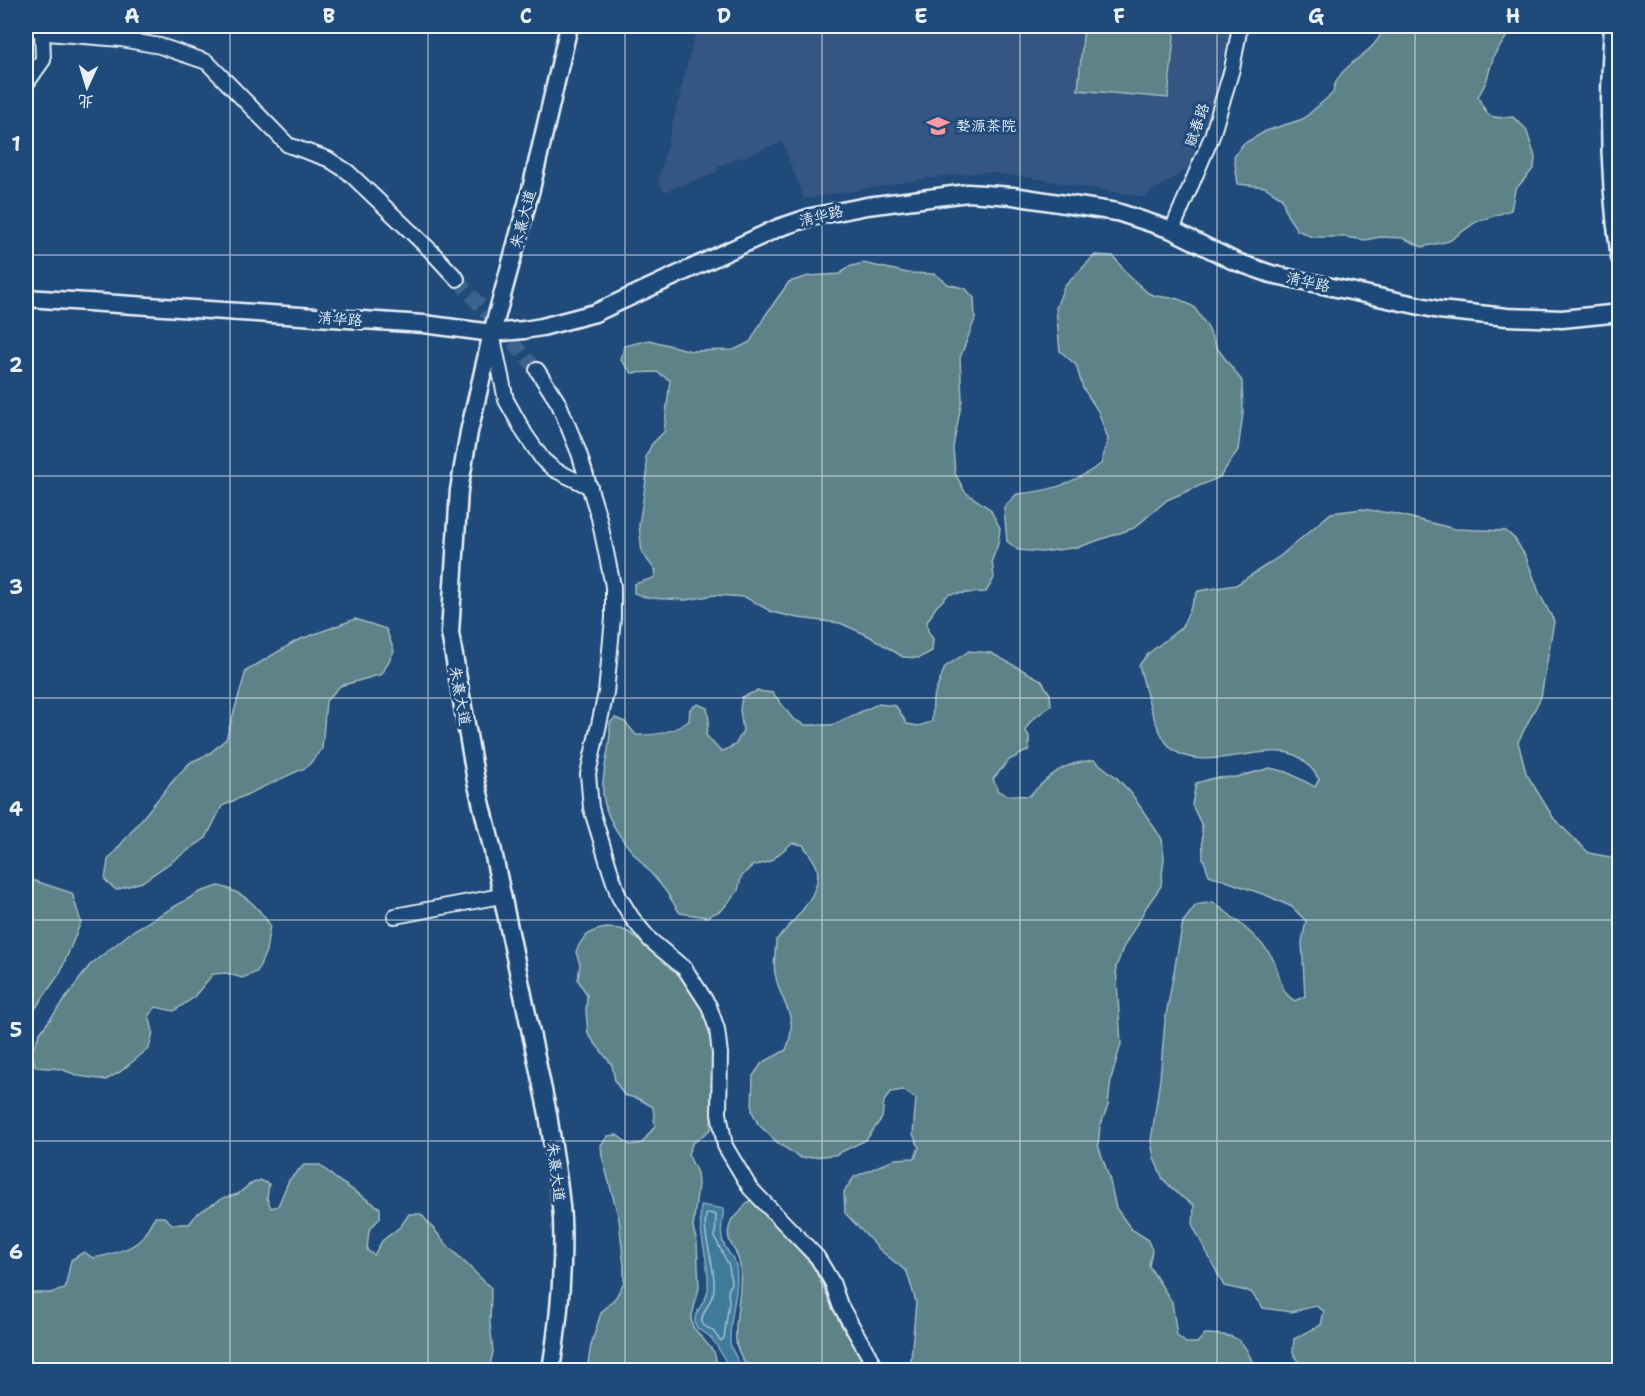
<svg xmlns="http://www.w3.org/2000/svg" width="1645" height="1396" viewBox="0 0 1645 1396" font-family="'Shantell Sans','LXGW WenKai TC',sans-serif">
	<rect width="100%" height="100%" fill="#1f4a7a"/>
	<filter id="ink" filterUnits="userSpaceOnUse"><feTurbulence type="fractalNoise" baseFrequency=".0167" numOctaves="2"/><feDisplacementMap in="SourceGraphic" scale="12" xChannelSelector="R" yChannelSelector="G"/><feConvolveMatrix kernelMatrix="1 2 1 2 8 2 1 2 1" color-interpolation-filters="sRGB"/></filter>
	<g filter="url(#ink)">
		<path fill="#345482" d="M697 26H1231L1212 109 1188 169 1143 197 1039 179 986 172 937 177 804 199 782 142 719 166 716 173 664 192 658 181Z"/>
		<g fill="#5d8287" stroke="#a2bac0" stroke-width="1.5">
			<path d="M1084 26H1175L1168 98 1078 90Z"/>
			<path d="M1383 26H1514L1494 55 1486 82 1478 97C1488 118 1490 119 1513 117L1526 129 1535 157 1534 168 1515 190 1511 210 1476 222 1449 241 1422 247 1403 238 1380 237 1365 240 1345 237H1312L1297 230 1287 215 1282 198 1265 187 1238 184 1234 157 1243 144 1266 131 1303 119 1333 93C1336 62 1379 55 1383 26Z"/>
			<path d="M1095 255 1113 256 1127 274 1148 293 1156 296 1179 299 1194 307 1207 326 1217 348 1242 381 1243 413 1238 450 1220 477 1167 500 1134 528 1079 547 1042 552 1018 550 1007 541 1004 507 1017 494C1053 491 1071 484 1101 464L1108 439 1098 411 1083 388 1076 365 1060 351 1056 308 1064 287Z"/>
			<path d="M863 263 908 273 935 274 948 284 966 289 974 298 975 319 960 358 962 400 953 447 955 473 965 492 990 509 1000 528 998 544 992 560 994 578 986 592 949 594 936 607 927 622 928 631 933 639 932 651 919 658 903 657 869 636 840 623 798 618 772 612 745 597 715 595 686 600 648 598 634 593V584L654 578 656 571 642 553 639 525 647 474 646 456 652 444 664 432 670 380 657 372 632 373 621 360 624 346 649 340 691 351 734 350 750 342 765 316 789 282 809 276 840 274 848 267Z"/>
			<path d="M1362 509 1396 514 1455 529 1506 531 1515 539 1526 557 1540 595 1554 621 1541 697 1518 742 1526 773 1554 819 1589 853 1615 858 1619 863V1370H1302L1293 1352 1294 1339 1321 1325 1324 1311 1316 1306 1291 1312 1263 1308 1251 1292 1224 1286 1193 1226 1194 1205 1180 1196 1163 1179 1154 1158 1151 1141 1160 1079 1165 1021 1183 922 1196 905 1213 902C1229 914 1266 943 1274 961 1281 976 1279 992 1295 1001L1305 996 1302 942 1306 921 1292 907 1268 896 1209 875 1203 858 1202 826 1192 805 1196 783 1214 778 1237 777 1270 768 1287 772 1315 787 1319 779C1312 768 1302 756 1289 753 1253 745 1190 777 1166 742 1151 720 1146 690 1139 665L1149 653 1182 627 1198 591 1236 585 1279 557 1331 513Z"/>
			<path d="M355 619 386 629 394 651 382 674 340 686 326 701 322 749 307 767 222 806 206 838 142 882 116 890 105 880 108 860 177 776 191 762 209 754 226 739 246 671 296 641Z"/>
			<path d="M969 651 991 653 1041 680 1050 694 1051 705 1031 721 1025 730 1029 736V750L1009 760 993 779 998 791 1007 795 1029 796C1051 774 1062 763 1094 760L1116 777 1131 793 1162 839 1164 858 1161 886 1147 906 1123 948 1116 967 1121 1044 1111 1079 1108 1105 1100 1127 1098 1145 1109 1177 1116 1208 1131 1229 1147 1239 1152 1250 1149 1266 1172 1302 1177 1336 1186 1343H1197L1205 1334C1241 1335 1242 1338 1256 1370H910L916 1302 907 1272 880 1250 845 1213 844 1192 854 1177 895 1159 915 1158 919 1147 913 1134 916 1099 903 1090 891 1092 884 1101 882 1118 866 1140 835 1155 801 1158 779 1144 758 1124 752 1111 753 1076 762 1063 786 1050C801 1013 780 1006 775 973 773 963 776 950 776 940 792 923 826 890 816 865 813 858 807 851 803 845L792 843 769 862 752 866 741 877 738 891 722 910 707 917 680 913C674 905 670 896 664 889 643 861 612 837 604 801 599 775 612 749 610 723L615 718 625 722 636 735C656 736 673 732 689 721L690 709 698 704 707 708 709 720 706 735 721 752 735 745 743 731 740 710 742 697 757 691 773 693 793 719 805 725H832L878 704 896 706 907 724 918 726 932 722 933 699 945 667Z"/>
			<path d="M26 878 72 893 81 922 60 973 26 1022Z"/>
			<path d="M219 886C243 892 256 904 270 925L266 951 257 972 242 978 226 973 213 974 193 998 174 1011 156 1007 149 1015 153 1032 149 1048 120 1072 106 1080 79 1076 61 1069 36 1067 31 1053 40 1033 90 965 134 930 200 892Z"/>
			<path d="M607 928 621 929 630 933 684 978 704 1010 712 1035 711 1129 692 1144 688 1154 697 1173 698 1184 693 1228 697 1242 699 1288 691 1319 693 1327 714 1352 719 1370H587L591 1345 601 1313 616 1297 624 1282V1266L619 1219 602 1156 601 1145 608 1136 617 1135 630 1145 642 1143 655 1126 653 1107 639 1099 624 1095 615 1081 612 1065 588 1034 586 1011 587 995 578 980 580 964 576 952C582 936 590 930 607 928Z"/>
			<path d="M304 1165H320L336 1179 380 1208V1218L369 1230 367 1250 374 1255 382 1241 401 1226 409 1214H421L448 1246 491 1288 490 1323 493 1352 489 1370H26V1293H50L65 1289 71 1260 84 1252 93 1258C105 1256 130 1250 139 1241 146 1235 149 1224 155 1217H164L172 1224H189L198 1213 223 1198 238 1194 249 1185 260 1180 269 1184 267 1198 271 1208 278 1206 289 1180Z"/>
			<path d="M752 1199 813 1266 841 1325 869 1370H748C745 1361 736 1351 736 1341 734 1316 743 1291 740 1266 738 1245 721 1245 732 1219 743 1213 742 1205 752 1199Z"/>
		</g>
		<path fill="#417a9b" stroke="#84aac0" stroke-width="1.5" d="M701 1205 724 1209C722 1224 718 1236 727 1250 730 1255 735 1260 736 1266 740 1291 729 1316 730 1341 730 1351 740 1361 742 1370H730C726 1362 715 1340 708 1335 702 1330 697 1331 695 1323 693 1311 708 1301 708 1289 710 1260 697 1234 701 1205Z"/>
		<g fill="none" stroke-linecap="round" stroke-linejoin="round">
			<path stroke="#a5c1d3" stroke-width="1.5" d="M709 1213 716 1215 715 1238 729 1266 731 1283 728 1292 729 1302 724 1338 721 1341C717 1338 716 1334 712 1330 708 1327 703 1328 702 1322 699 1316 714 1299 714 1289 716 1264 702 1239 706 1215Z"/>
			<path stroke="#3d638d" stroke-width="14" stroke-dasharray="14 7" stroke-linecap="butt" d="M457 279 537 370"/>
			<g stroke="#e8f1f8" stroke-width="18">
				<g id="minor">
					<path d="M27 26 47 33 121 39"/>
					<path d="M120 26 121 39 160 46 207 62 288 145 328 159 348 172 430 250 457 279"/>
					<path d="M26 84 43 60 42 31"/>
					<path d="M1172 230 1212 136 1232 69 1240 26"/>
					<path d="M493 338 506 400 525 434 543 460 555 470 590 487"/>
					<path d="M537 370 559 404 579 453 599 518 613 586V618L606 693 588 774 591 808 610 870 619 897 632 918 650 940 685 969 709 1006 717 1029 720 1054 719 1113 725 1146 750 1188 817 1257 832 1282 840 1305 877 1370"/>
					<path d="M395 916 501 896"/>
				</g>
			</g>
			<g stroke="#e8f1f8" stroke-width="21">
				<g id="major">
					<path d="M1613 26C1608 100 1609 184 1620 258"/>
					<path d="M26 298 424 324 492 333 524 330 542 327 595 313 778 228 811 217 867 206 968 193 1013 196 1117 212 1172 230 1234 261 1271 274 1439 310 1507 317 1562 319 1620 313"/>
					<path d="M551 1370C559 1321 564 1270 562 1219 560 1184 553 1149 548 1114L492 847 476 781 450 633 459 490 469 432 492 333 531 189 569 26"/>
				</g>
			</g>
			<use href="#minor" stroke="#1f4a7a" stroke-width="14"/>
			<use href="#major" stroke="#1f4a7a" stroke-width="16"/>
		</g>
	</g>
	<path fill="none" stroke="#e8f1f8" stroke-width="1.5" stroke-opacity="0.55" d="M230 26V1370M428 26V1370M625 26V1370M822 26V1370M1020 26V1370M1217 26V1370M1415 26V1370M26 255H1620M26 476H1620M26 698H1620M26 920H1620M26 1141H1620"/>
	<defs>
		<g id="university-bare" transform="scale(1.8)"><path d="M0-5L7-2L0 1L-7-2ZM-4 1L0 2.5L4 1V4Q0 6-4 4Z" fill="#ff9aa2" stroke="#1f4a7a" stroke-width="2.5" paint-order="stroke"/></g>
	</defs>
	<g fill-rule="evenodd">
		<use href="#university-bare" x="938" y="126"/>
	</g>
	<g text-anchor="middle" stroke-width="6" stroke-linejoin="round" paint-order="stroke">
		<g font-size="15" fill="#e8f1f8" stroke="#1f4a7a">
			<text transform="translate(1197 125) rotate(-71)" y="5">赋春路</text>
			<text transform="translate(821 216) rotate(-14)" y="5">清华路</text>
			<text transform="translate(523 219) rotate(-75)" y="5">朱熹大道</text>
			<text transform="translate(1308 282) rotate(12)" y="5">清华路</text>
			<text transform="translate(340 319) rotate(4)" y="5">清华路</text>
			<text transform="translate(460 696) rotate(80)" y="5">朱熹大道</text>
			<text transform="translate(556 1172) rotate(83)" y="5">朱熹大道</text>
		</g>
		<g font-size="15" fill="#e8f1f8" stroke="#1f4a7a" text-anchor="start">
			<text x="956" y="131">婺源茶院</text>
		</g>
	</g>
	<rect width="1645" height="1396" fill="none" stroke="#1f4a7a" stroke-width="66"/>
	<g transform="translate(87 87) rotate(184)" stroke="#1f4a7a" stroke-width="4.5" paint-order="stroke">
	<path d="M0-4.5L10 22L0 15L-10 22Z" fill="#e8f1f8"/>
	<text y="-9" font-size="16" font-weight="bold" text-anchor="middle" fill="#e8f1f8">北</text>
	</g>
	<rect x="33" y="33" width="1579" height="1330" fill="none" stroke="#e8f1f8" stroke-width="2"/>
	<g font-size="20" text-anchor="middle" font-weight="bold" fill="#e8f1f8">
		<text x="132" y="23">A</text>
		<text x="329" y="23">B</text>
		<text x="526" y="23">C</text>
		<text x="724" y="23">D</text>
		<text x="921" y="23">E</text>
		<text x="1119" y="23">F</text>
		<text x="1316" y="23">G</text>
		<text x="1513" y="23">H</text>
		<text x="16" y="151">1</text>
		<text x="16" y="372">2</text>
		<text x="16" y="594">3</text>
		<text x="16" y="816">4</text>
		<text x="16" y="1037">5</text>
		<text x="16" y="1259">6</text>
	</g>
</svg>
